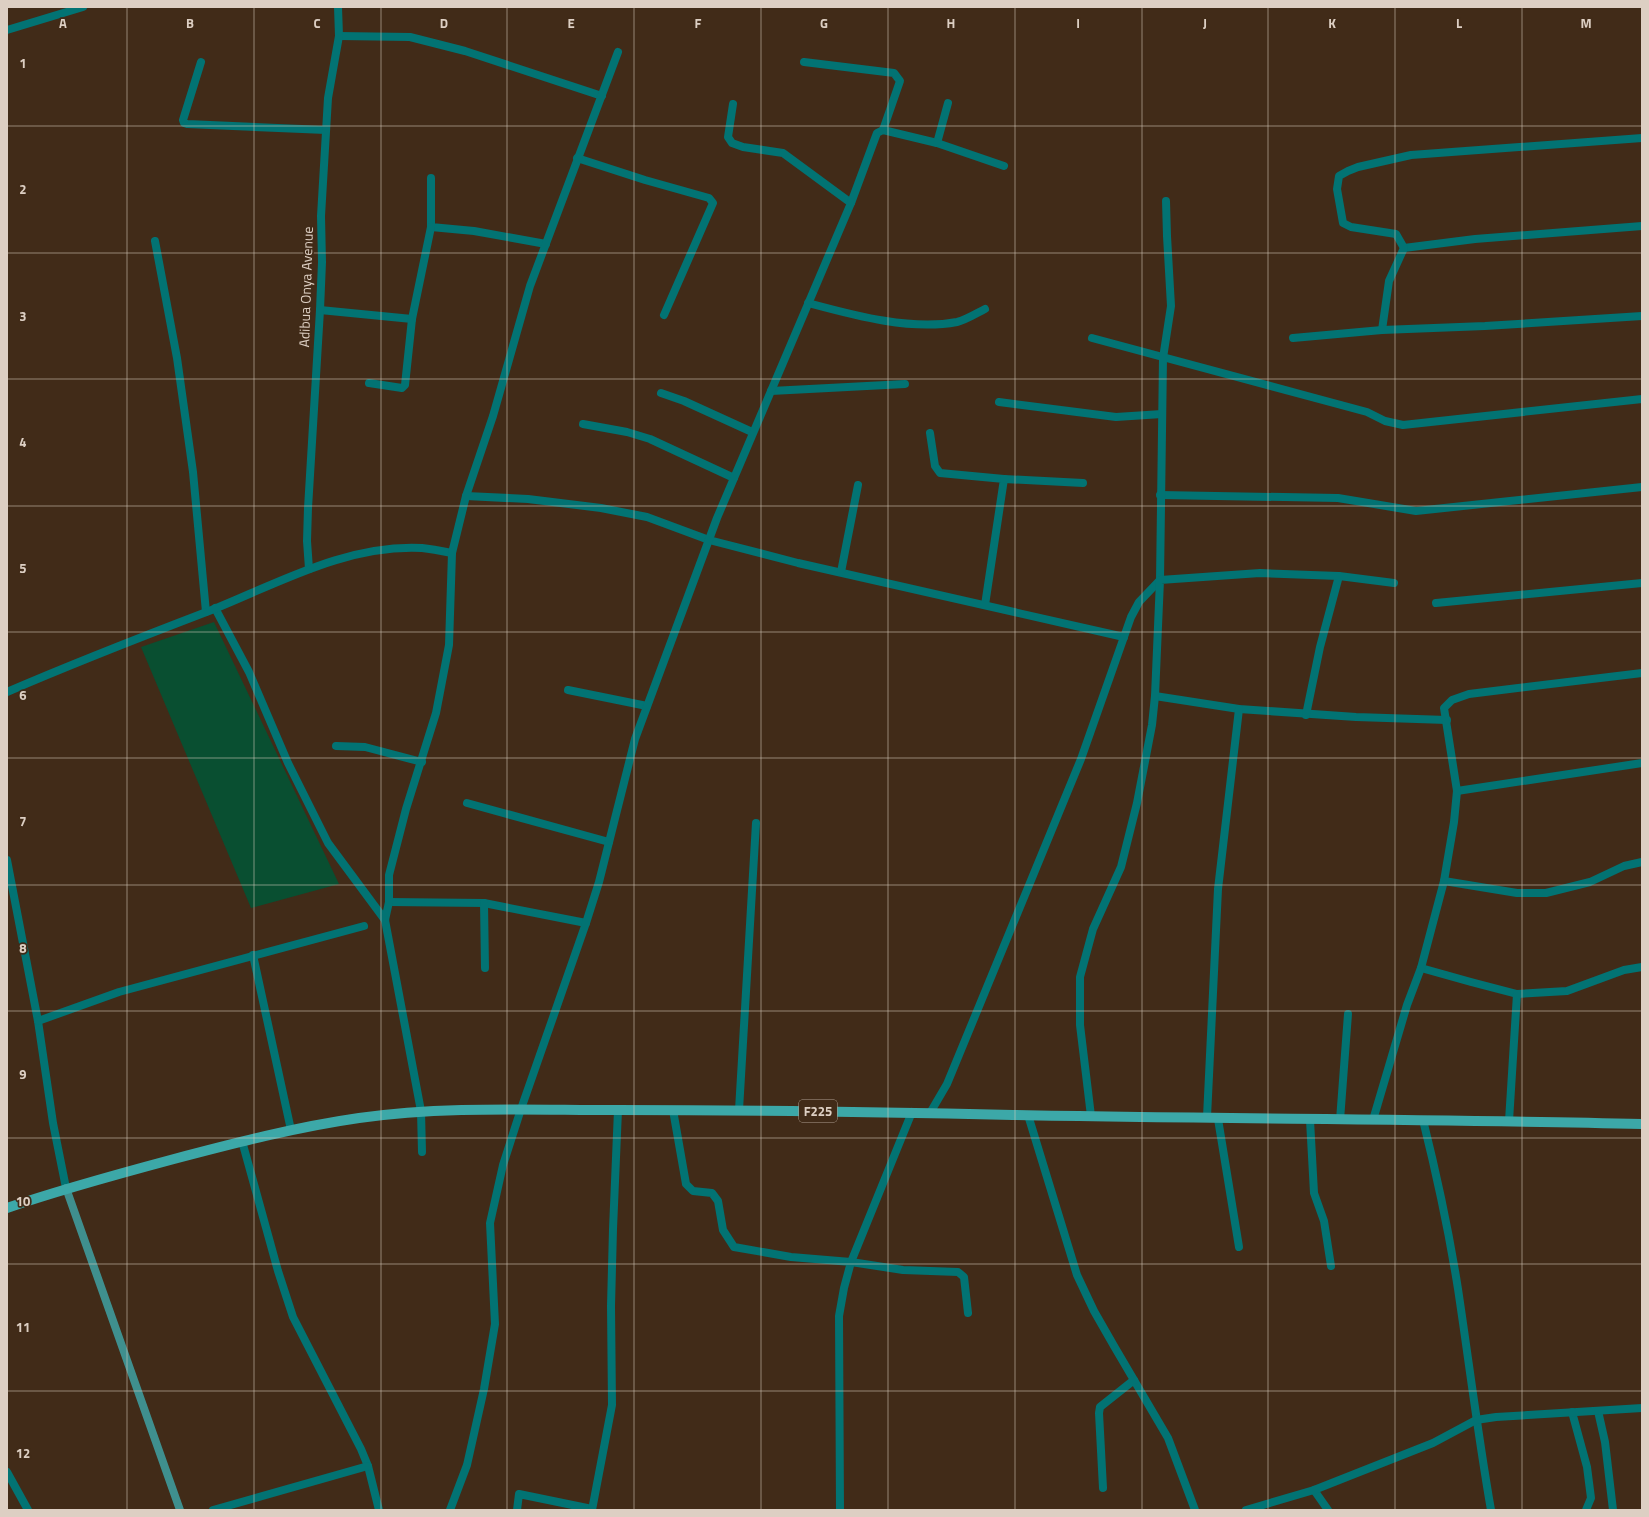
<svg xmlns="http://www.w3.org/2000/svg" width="1649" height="1517" viewBox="0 0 1649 1517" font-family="'Titillium Web',sans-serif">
	<rect width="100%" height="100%" fill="#412b18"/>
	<path fill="#094f31" d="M214 622 339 884 251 908 141 647Z"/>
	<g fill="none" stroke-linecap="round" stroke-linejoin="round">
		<g stroke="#027373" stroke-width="8">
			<path d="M7 30 83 7"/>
			<path d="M339 36 410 37 465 51 602 96"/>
			<path d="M201 62 183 120 184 123 187 124 326 130"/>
			<path d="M804 62 894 73 900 81 883 130"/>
			<path d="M948 103 937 143 1004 166"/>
			<path d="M733 104 728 137 732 143 743 147 783 153 851 203"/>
			<path d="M577 158 645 180 709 198 713 203 664 315"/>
			<path d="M431 178V227L474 231 546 244"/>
			<path d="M155 241 177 358 193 472 206 612"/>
			<path d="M1404 248 1475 239 1642 226"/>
			<path d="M808 303C853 315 910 331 957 322 966 320 977 313 985 309"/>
			<path d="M320 310 412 319"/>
			<path d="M1382 330 1389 281 1404 248 1396 234 1351 227 1343 223 1337 189 1339 176 1348 171 1358 167 1411 155 1642 138"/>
			<path d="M1092 338 1315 398 1367 412 1385 421 1403 425 1642 399"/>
			<path d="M1293 338 1382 330 1485 326 1642 316"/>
			<path d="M369 383 402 388 405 385 412 319 431 227"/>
			<path d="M771 391 905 384"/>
			<path d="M661 393 684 401 752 432"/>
			<path d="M999 402 1116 417 1162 414"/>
			<path d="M583 424 627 432 650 439 734 478"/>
			<path d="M930 433 935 466 940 473 1004 479 985 605"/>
			<path d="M1004 479 1083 483"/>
			<path d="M1160 495 1338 498 1416 511 1642 487"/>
			<path d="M466 496 528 499 601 508 647 517 709 540 798 563 1124 637"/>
			<path d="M309 569 307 541 308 508 320 310 322 262 321 216 328 98 339 36 338 7"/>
			<path d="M841 572 858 485"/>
			<path d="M1436 603 1642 583"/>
			<path d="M215 608 249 672 288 763 328 843 385 920"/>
			<path d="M568 690 647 706"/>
			<path d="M7 692C74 663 141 637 209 611 277 584 346 544 422 548 432 549 442 551 452 553"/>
			<path d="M1155 696 1239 709 1356 717 1447 720"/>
			<path d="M1306 715 1320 647 1339 576"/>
			<path d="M336 746 365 747 422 762"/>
			<path d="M1457 791 1642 763"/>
			<path d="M467 803 609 842"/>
			<path d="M7 860 38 1021 53 1123 66 1188"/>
			<path d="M1444 881 1517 893H1546L1590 882 1624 866 1642 862"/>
			<path d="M389 902 484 903 586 923"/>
			<path d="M484 903 485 968"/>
			<path d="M253 955 291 1130"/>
			<path d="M1421 968 1471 982 1517 994 1567 991 1624 970 1642 967"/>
			<path d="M38 1021 119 992 364 926"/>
			<path d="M673 1110 686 1184 693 1191 712 1193 718 1201 723 1230 734 1247 791 1257 851 1262 903 1270 958 1272 964 1277 968 1313"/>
			<path d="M739 1110 756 823"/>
			<path d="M930 1113 947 1084 1081 759 1131 617 1139 602 1160 580 1163 358 1171 306 1167 236 1166 201"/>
			<path d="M1028 1115 1077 1275 1094 1311 1114 1346 1168 1438 1195 1510"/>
			<path d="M1091 1116 1080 1025V977L1093 929 1121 867 1137 803 1152 725 1155 696 1160 580 1260 573 1339 576 1394 583"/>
			<path d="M1207 1117 1218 889 1239 709"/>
			<path d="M1218 1119 1239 1247"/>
			<path d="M1310 1120 1314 1193 1324 1221 1331 1266"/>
			<path d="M1340 1120 1348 1014"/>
			<path d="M1373 1120 1407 1005 1421 968 1444 881 1454 822 1457 791 1444 708 1452 700 1469 694 1642 673"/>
			<path d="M1423 1120C1437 1176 1449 1232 1458 1289 1469 1362 1478 1436 1491 1510"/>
			<path d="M1509 1121 1517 994"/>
			<path d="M242 1141 278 1271 293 1317 361 1449 368 1466 379 1510"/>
			<path d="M422 1152 421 1111 385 920 389 902V875L406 809 436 713 449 645 452 553 466 496 493 416 530 286 618 52"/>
			<path d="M1598 1411 1605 1442 1613 1510"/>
			<path d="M1572 1412 1587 1467 1591 1498 1586 1510"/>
			<path d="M7 1472 28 1510"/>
			<path d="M1103 1488 1099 1413 1100 1407 1134 1380"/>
			<path d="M1314 1490 1328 1510"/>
			<path d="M213 1510 368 1466"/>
			<path d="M450 1510 467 1465 484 1389 495 1324 490 1223 503 1165 521 1109 586 923 599 882 635 739 717 518 851 203 877 133 883 130 937 143"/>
			<path d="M517 1510 519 1494 592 1509"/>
			<path d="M592 1510 612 1405 611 1306 613 1229 618 1110"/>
			<path d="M840 1510 839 1316 844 1288 851 1262 912 1112"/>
			<path d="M1246 1510 1314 1490 1433 1443 1476 1420 1496 1417 1642 1408"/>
		</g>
		<path stroke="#3f8f8e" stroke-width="8" d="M66 1188 180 1510"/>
		<path stroke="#3ca8a8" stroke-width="10" d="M7 1208C62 1189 118 1174 174 1159 235 1143 296 1127 359 1118 444 1106 530 1110 616 1110 748 1110 881 1112 1013 1115 1223 1119 1432 1119 1642 1124"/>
	</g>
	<path fill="none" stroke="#ddcfc3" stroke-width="1" stroke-opacity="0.55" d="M127 7V1510M254 7V1510M381 7V1510M507 7V1510M634 7V1510M761 7V1510M888 7V1510M1015 7V1510M1142 7V1510M1268 7V1510M1395 7V1510M1522 7V1510M7 126H1642M7 253H1642M7 379H1642M7 506H1642M7 632H1642M7 758H1642M7 885H1642M7 1011H1642M7 1138H1642M7 1264H1642M7 1391H1642"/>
	<g text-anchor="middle" stroke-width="3.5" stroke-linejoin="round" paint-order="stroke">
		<rect fill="#412b18" stroke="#ae9e90" stroke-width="1" x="799" y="1100" width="38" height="22" rx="3"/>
		<g font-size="13" font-weight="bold" fill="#ddcfc3">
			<text x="818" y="1116">F225</text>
		</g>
		<g font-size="14" fill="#ddcfc3" stroke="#412b18">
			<text transform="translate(306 287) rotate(-88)" y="5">Adibua Onya Avenue</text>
		</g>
	</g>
	<g font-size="13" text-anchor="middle" font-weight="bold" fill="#ddcfc3" stroke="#412b18" stroke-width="3.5" stroke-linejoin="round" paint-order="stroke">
		<text x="63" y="28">A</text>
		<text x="190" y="28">B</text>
		<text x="317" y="28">C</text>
		<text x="444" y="28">D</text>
		<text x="571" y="28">E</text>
		<text x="698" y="28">F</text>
		<text x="824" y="28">G</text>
		<text x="951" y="28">H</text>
		<text x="1078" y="28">I</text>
		<text x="1205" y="28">J</text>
		<text x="1332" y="28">K</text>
		<text x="1459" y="28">L</text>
		<text x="1586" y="28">M</text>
		<text x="23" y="68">1</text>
		<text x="23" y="194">2</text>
		<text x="23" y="321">3</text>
		<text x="23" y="447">4</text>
		<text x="23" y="573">5</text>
		<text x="23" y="700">6</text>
		<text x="23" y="826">7</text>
		<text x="23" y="953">8</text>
		<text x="23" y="1079">9</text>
		<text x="23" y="1206">10</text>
		<text x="23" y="1332">11</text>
		<text x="23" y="1458">12</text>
	</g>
	<rect width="1649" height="1517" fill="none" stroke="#ddcfc3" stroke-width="16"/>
</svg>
